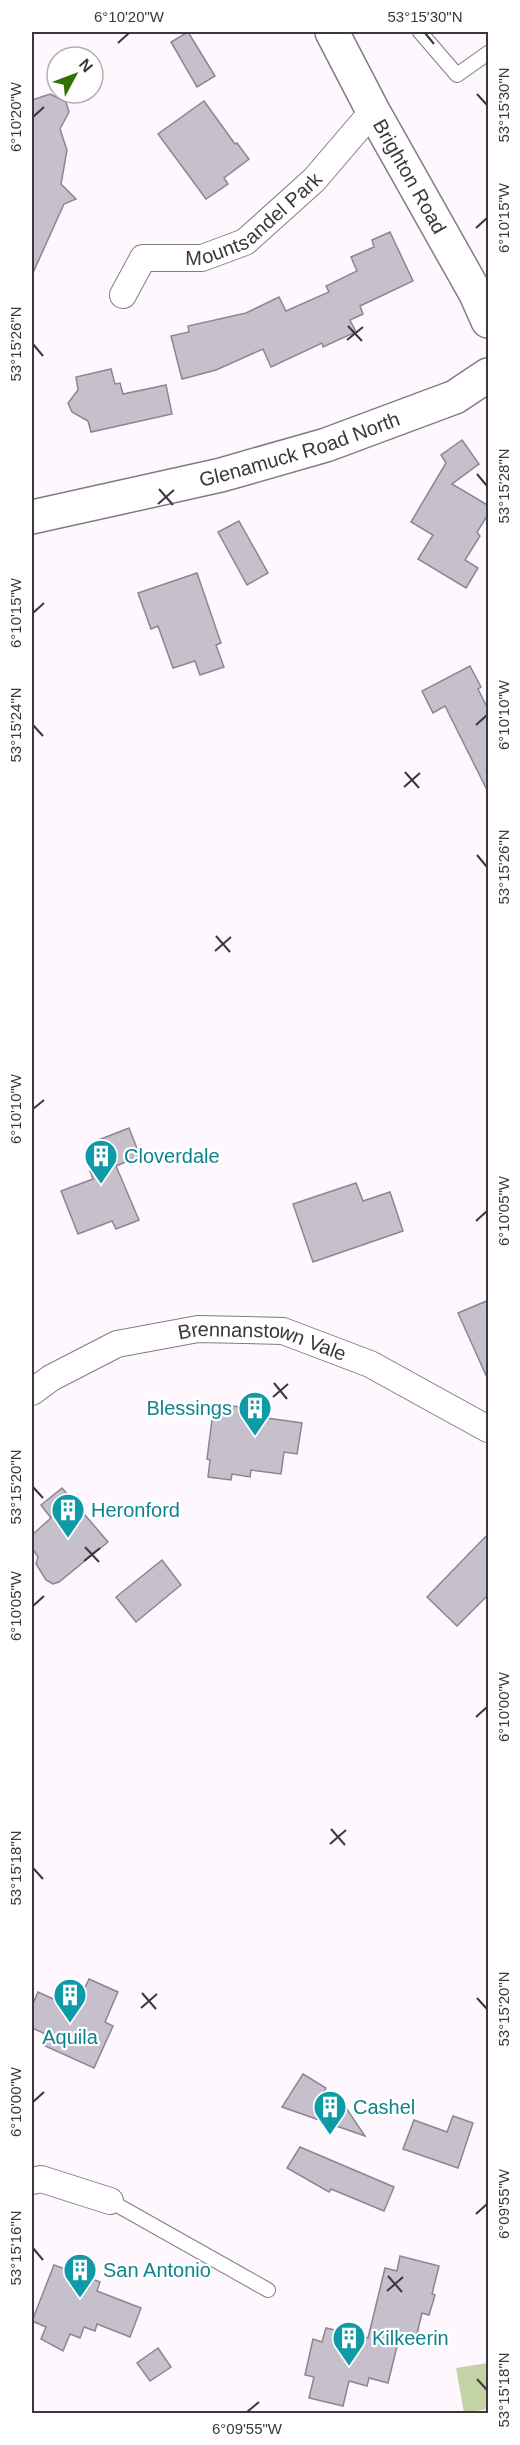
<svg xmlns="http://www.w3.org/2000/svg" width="520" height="2445" viewBox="0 0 520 2445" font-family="Helvetica,sans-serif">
	<rect width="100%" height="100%" fill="#fef7fe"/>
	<path fill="#c4d3a5" d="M488 2363V2409L464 2413 456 2368Z"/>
	<g fill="#c6bfcc" stroke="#8c8692" stroke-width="1.5">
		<path d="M188 32 215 76 197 87 171 42Z"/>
		<path d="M50 94 66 102 69 112 60 129 67 150 61 184 76 199 64 204 32 275V100Z"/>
		<path d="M204 101 235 144 237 143 249 159 224 178 228 184 206 199 158 134Z"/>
		<path d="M390 232 413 281 360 306 363 314 350 320 356 332 323 347 322 343 271 367 263 349 216 370 182 379 171 336 189 332 188 326 246 313 279 297 286 311 329 292 326 286 357 271 351 257 374 247 372 240Z"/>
		<path d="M111 369 115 384 120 383 123 394 166 385 172 414 91 432 88 421 72 412 68 403 78 390 76 377Z"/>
		<path d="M462 440 479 464 452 484 489 506V513L477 532 480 536 465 560 478 568 466 588 418 559 433 535 411 522 446 463 441 455Z"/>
		<path d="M239 521 268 573 247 585 218 532Z"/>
		<path d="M197 573 221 643 216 645 224 667 200 675 195 661 173 668 158 626 151 629 138 593Z"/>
		<path d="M470 666 481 687 478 689 489 711V794L445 706 433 713 422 691Z"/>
		<path d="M129 1128 140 1156 116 1166 139 1220 116 1229 112 1221 78 1234 61 1191 93 1179 90 1171 106 1165 96 1141Z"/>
		<path d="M356 1183 363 1201 390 1192 403 1231 313 1262 293 1204Z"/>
		<path d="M489 1300V1382L458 1313Z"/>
		<path d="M214 1404 240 1407 239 1414 302 1423 297 1454 284 1452 281 1474 251 1470 250 1477 232 1474 231 1480 208 1477 210 1460 207 1459Z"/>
		<path d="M62 1488 108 1542 59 1582 53 1584 46 1580 36 1564 38 1557 32 1548V1535L51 1518 41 1505Z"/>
		<path d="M489 1533V1594L457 1626 427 1597Z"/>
		<path d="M162 1560 181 1585 136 1622 116 1597Z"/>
		<path d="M89 1979 118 1992 105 2022 113 2026 94 2068 45 2046 50 2036 32 2028V2006L38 1992 75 2009Z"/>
		<path d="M303 2074 326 2088 324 2092 340 2099 365 2136 282 2107Z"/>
		<path d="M453 2116 473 2123 458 2168 403 2149 414 2120 447 2132Z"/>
		<path d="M300 2147 394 2187 384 2211 331 2189 329 2192 287 2168Z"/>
		<path d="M400 2256 439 2266 432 2294 435 2295 429 2315 422 2313 416 2338 400 2334 388 2383 369 2378 367 2386 349 2381 343 2406 309 2398 314 2377 305 2375 313 2339 322 2342 326 2328 368 2338 385 2268 397 2271Z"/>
		<path d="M54 2265 100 2282 97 2291 141 2308 130 2337 97 2324 95 2331 84 2327 80 2338 70 2334 63 2351 41 2339 46 2327 32 2321Z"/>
		<path d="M158 2348 171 2367 150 2381 137 2363Z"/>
	</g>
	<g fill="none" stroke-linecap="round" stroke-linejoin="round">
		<g stroke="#847a84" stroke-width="16">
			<g id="lane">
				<path d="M420 32 457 75 488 53"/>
				<path d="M110 2201 268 2290"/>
			</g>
		</g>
		<g stroke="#847a84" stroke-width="28">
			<g id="street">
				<path id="s1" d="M123 295 143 258H202L245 242 314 180 373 111"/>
				<path id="s2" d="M32 1392 51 1378 117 1344 198 1329 283 1331 370 1364 488 1429"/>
				<path d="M32 2181 41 2179 110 2201"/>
			</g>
		</g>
		<g stroke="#847a84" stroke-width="36">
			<g id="secondary">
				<path id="s3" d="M332 32 373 111 476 294 488 321"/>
				<path id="s4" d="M32 517 221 475 326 445 455 397 488 375"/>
			</g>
		</g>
		<use href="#lane" stroke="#fff" stroke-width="14"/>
		<use href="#street" stroke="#fff" stroke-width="26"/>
		<use href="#secondary" stroke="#fff" stroke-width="33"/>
	</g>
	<path fill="none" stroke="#3c373c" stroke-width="2" d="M425 33 434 44M118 43 129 33M477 94 487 105M33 117 44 107M476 228 487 218M348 326 362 341M347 340 363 327M33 344 43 356M477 474 487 486M159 489 173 505M158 504 174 490M33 613 44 603M33 725 43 736M476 725 487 715M405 772 419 788M404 787 420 773M477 855 487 867M216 936 230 952M215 951 231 937M33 1109 44 1100M476 1221 487 1211M274 1383 287 1399M273 1397 288 1384M33 1487 43 1498M85 1547 99 1562M84 1561 100 1548M33 1606 44 1596M476 1717 487 1707M331 1829 345 1845M330 1844 346 1830M33 1868 43 1879M142 1993 156 2009M477 1998 487 2009M141 2008 157 1994M33 2102 44 2092M476 2214 487 2204M33 2248 43 2260M388 2276 402 2292M387 2291 403 2277M477 2379 487 2390M247 2412 259 2402"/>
	<defs>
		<g id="building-pin" transform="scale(1.725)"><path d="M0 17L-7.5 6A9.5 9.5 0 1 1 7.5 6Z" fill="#0f9aa8" stroke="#fff"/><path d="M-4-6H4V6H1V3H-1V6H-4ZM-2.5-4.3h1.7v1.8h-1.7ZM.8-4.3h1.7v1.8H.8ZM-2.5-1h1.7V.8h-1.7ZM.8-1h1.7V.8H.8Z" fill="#fff"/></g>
	</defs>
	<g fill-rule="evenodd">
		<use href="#building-pin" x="101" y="1156"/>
		<use href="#building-pin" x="255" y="1408"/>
		<use href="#building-pin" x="68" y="1510"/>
		<use href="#building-pin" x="70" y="1995"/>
		<use href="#building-pin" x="330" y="2107"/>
		<use href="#building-pin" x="80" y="2270"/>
		<use href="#building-pin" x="349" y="2338"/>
	</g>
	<g text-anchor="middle" stroke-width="4.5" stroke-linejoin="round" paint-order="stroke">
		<g font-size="20" fill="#3c373c" stroke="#fff">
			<text dy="7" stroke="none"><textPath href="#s3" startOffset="164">Brighton Road</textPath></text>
			<text dy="7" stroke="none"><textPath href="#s1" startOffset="165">Mountsandel Park</textPath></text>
			<text dy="7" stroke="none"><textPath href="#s4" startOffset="276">Glenamuck Road North</textPath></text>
			<text dy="7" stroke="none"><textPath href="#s2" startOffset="246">Brennanstown Vale</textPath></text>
		</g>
		<g font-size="20" fill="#0d838f" stroke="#fff" text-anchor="start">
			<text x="124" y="1163">Cloverdale</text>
			<text x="232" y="1415" text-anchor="end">Blessings</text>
			<text x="91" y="1517">Heronford</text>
			<text x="70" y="2044" text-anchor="middle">Aquila</text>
			<text x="353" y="2114">Cashel</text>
			<text x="103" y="2277">San Antonio</text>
			<text x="372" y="2345">Kilkeerin</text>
		</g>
	</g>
	<rect width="520" height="2445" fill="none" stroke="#ffffff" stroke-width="66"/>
	<g transform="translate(75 75) rotate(49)"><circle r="28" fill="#ffffff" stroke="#b1afb1" stroke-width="1.5"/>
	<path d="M0-4.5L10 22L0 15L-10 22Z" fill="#347104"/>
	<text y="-9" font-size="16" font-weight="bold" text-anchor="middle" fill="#3c373c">N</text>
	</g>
	<rect x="33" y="33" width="454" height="2379" fill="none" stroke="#3c373c" stroke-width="2"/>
	<g font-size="15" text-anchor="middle" fill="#3c373c">
		<text x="129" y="22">6°10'20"W</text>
		<text x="425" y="22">53°15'30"N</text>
		<text transform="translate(504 105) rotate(-90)" y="5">53°15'30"N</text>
		<text transform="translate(16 117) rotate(-90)" y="5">6°10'20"W</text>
		<text transform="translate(504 218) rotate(-90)" y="5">6°10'15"W</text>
		<text transform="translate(16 344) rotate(-90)" y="5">53°15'26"N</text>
		<text transform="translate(504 486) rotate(-90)" y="5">53°15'28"N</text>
		<text transform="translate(16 613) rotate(-90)" y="5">6°10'15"W</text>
		<text transform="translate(504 715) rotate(-90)" y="5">6°10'10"W</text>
		<text transform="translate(16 725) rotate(-90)" y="5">53°15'24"N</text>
		<text transform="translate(504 867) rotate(-90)" y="5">53°15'26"N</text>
		<text transform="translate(16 1109) rotate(-90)" y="5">6°10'10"W</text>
		<text transform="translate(504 1211) rotate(-90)" y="5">6°10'05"W</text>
		<text transform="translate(16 1487) rotate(-90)" y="5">53°15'20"N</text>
		<text transform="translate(16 1606) rotate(-90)" y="5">6°10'05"W</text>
		<text transform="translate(504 1707) rotate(-90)" y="5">6°10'00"W</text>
		<text transform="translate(16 1868) rotate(-90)" y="5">53°15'18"N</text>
		<text transform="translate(504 2009) rotate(-90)" y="5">53°15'20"N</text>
		<text transform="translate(16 2102) rotate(-90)" y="5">6°10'00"W</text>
		<text transform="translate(504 2204) rotate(-90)" y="5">6°09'55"W</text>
		<text transform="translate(16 2248) rotate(-90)" y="5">53°15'16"N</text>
		<text transform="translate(504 2390) rotate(-90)" y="5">53°15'18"N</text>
		<text x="247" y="2434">6°09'55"W</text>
	</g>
</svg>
